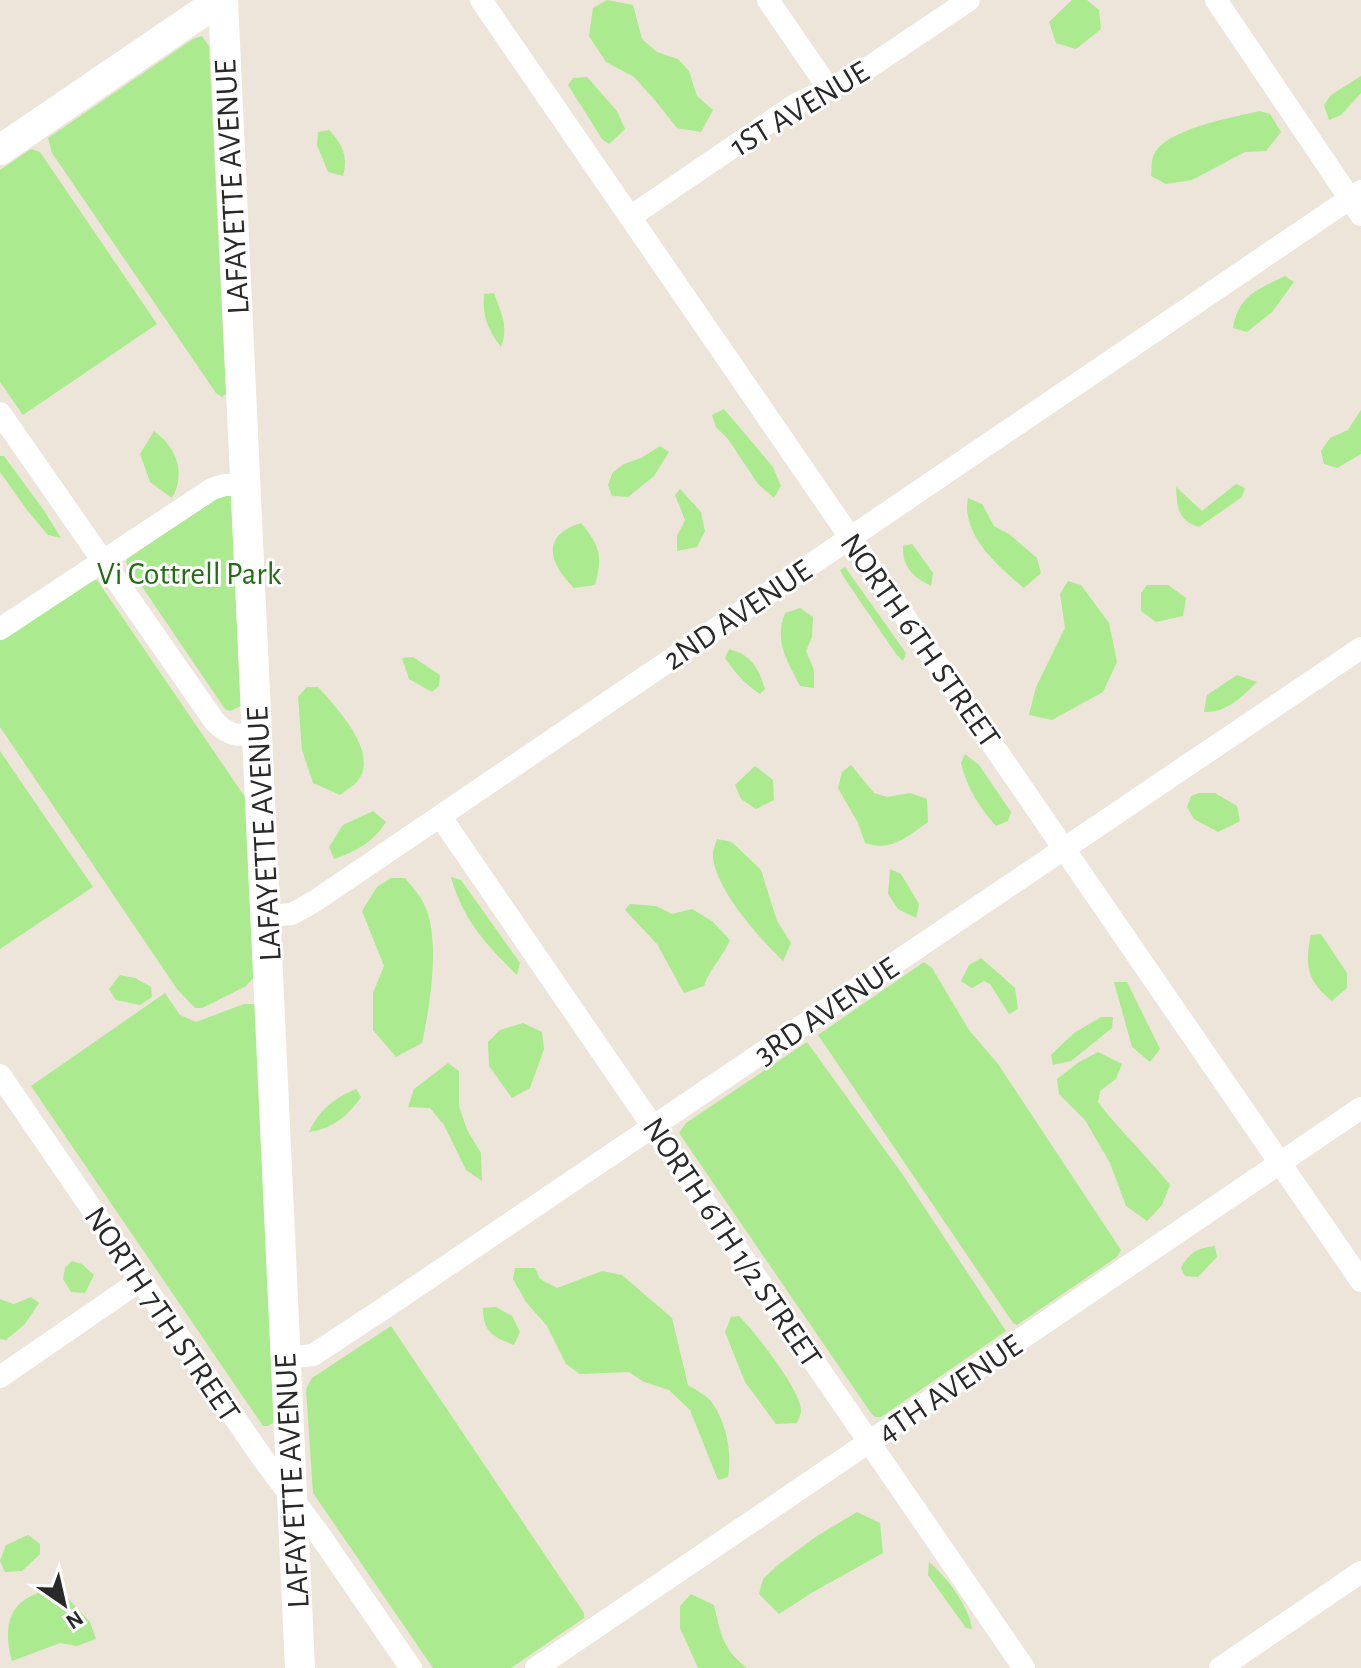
<svg xmlns="http://www.w3.org/2000/svg" width="1361" height="1668" viewBox="0 0 1361 1668" font-family="'Alegreya Sans',sans-serif">
	<rect width="100%" height="100%" fill="#ede5d9"/>
	<g fill="#abea8f">
		<path d="M607 0 633 5 642 39 657 52 678 59 689 71 697 96 713 110 701 132 677 128 654 99 634 77 606 62 589 36 593 8Z"/>
		<path d="M1072 0H1087L1099 10 1101 29 1076 49 1056 43 1049 22Z"/>
		<path d="M202 36 209 46 226 394 222 397 216 393 52 153 48 138 193 39Z"/>
		<path d="M1361 76V93L1341 115 1329 120 1324 105 1331 95Z"/>
		<path d="M587 77 617 111 625 129 609 144 602 139 568 85 573 78Z"/>
		<path d="M1260 111 1270 114 1281 132 1266 151 1245 152 1192 180 1166 184 1151 176C1152 171 1151 163 1153 157 1162 129 1235 117 1260 111Z"/>
		<path d="M329 130C343 145 348 156 343 176L328 172 317 145 318 132Z"/>
		<path d="M31 149 40 152 157 324 23 415 0 382V170Z"/>
		<path d="M1285 276 1294 282 1272 312 1247 332 1233 328C1239 295 1257 290 1285 276Z"/>
		<path d="M494 293C501 312 509 328 501 347 488 330 482 316 484 294Z"/>
		<path d="M724 409 773 467 781 486 774 498 758 484 728 439 716 427 712 415Z"/>
		<path d="M1361 410V454L1337 468 1324 464 1321 451 1330 438 1348 430Z"/>
		<path d="M154 431C177 448 186 473 172 498L150 482 140 454Z"/>
		<path d="M660 446 669 452 654 476 628 497 612 496 608 485 613 472 624 464 641 458Z"/>
		<path d="M0 456H4L45 512 61 538 48 535 27 510 0 472Z"/>
		<path d="M1236 484 1245 488 1242 497 1199 527C1178 521 1177 507 1176 487L1202 511Z"/>
		<path d="M680 489 701 512 705 531 697 547 677 551V536L685 520 675 495Z"/>
		<path d="M231 495 241 706 230 711 225 709 126 563 127 559 216 498Z"/>
		<path d="M968 498 982 504 994 526 1009 534 1037 558 1041 573 1024 588C998 566 961 535 968 498Z"/>
		<path d="M581 523C600 546 603 556 595 585L574 588C549 563 540 536 581 523Z"/>
		<path d="M912 544 933 573 931 586C913 577 902 567 903 546Z"/>
		<path d="M845 567 906 653 903 661 896 654 845 579 840 570Z"/>
		<path d="M97 580 247 800 255 976 246 986 202 1008H195L177 989 0 727V640L84 582Z"/>
		<path d="M1068 581 1081 585 1109 623 1117 662 1103 692 1052 720 1029 715 1036 687 1065 628 1060 594Z"/>
		<path d="M1147 585H1168L1186 598 1183 616 1156 622 1141 611V593Z"/>
		<path d="M800 608 813 617 812 637 806 651 814 670V688L800 686C787 660 774 642 785 613Z"/>
		<path d="M729 649C751 655 758 667 765 689L760 694C745 684 735 673 725 658Z"/>
		<path d="M413 657 440 675 439 686 432 692 409 679 402 658Z"/>
		<path d="M1237 675 1257 682C1242 697 1226 713 1204 712L1207 695Z"/>
		<path d="M307 687H318C337 708 383 756 355 784 351 788 344 791 340 795L313 783 302 750 298 697Z"/>
		<path d="M0 751 93 887 0 949Z"/>
		<path d="M965 754 979 765 1011 812 1008 821 996 826C979 807 967 788 961 763Z"/>
		<path d="M851 765 874 793 887 797 910 793 927 799 928 822C907 837 891 852 865 843L858 823 838 788 842 772Z"/>
		<path d="M755 766 773 780 774 800 756 809 741 799 735 785Z"/>
		<path d="M1199 793H1215L1237 806 1240 821 1218 832 1194 819 1187 807 1191 796Z"/>
		<path d="M373 811 386 822C373 842 357 851 334 859L329 847 343 825Z"/>
		<path d="M717 839 732 842 761 870 777 921 791 943 783 961C759 938 717 891 713 858 712 851 715 846 717 839Z"/>
		<path d="M890 869 901 874 919 904 916 918 898 909 888 894Z"/>
		<path d="M451 877 461 880 520 963 517 975C486 945 463 920 451 877Z"/>
		<path d="M391 878H405C411 886 420 895 424 904 441 938 430 1007 422 1043L396 1057 373 1030V993L384 966 362 911 377 887Z"/>
		<path d="M630 904 656 906 672 914 692 909 712 921 730 940C723 957 710 968 704 986L684 993 657 944 625 910Z"/>
		<path d="M1321 934 1347 973V988L1332 1001C1308 982 1304 966 1311 935Z"/>
		<path d="M981 958 1015 988 1018 1009 1009 1014 990 984 984 981 972 988 961 981 969 965Z"/>
		<path d="M924 962 932 968 969 1030 998 1064 1121 1250 1117 1257 1017 1325 1013 1323 818 1035Z"/>
		<path d="M120 975 135 978 151 987 152 997 140 1005 116 1000 109 989Z"/>
		<path d="M1114 982H1127L1160 1049 1150 1062 1132 1047Z"/>
		<path d="M165 993 180 1015 196 1022 244 1004H255L274 1422 268 1426H263L31 1086Z"/>
		<path d="M1101 1017H1113L1112 1028 1071 1061 1053 1065 1051 1055 1074 1033Z"/>
		<path d="M523 1023 542 1032 544 1049 530 1088 512 1098 489 1066 488 1042 500 1030Z"/>
		<path d="M807 1042 903 1175 1006 1331 881 1417H875L871 1413 679 1133 686 1123Z"/>
		<path d="M1098 1052 1122 1064 1116 1079 1100 1091 1098 1102C1120 1131 1147 1156 1170 1185L1162 1205 1147 1221 1126 1206 1110 1163 1085 1120 1059 1094 1057 1079 1079 1062Z"/>
		<path d="M448 1063 459 1071V1106L467 1130 481 1153 482 1181 466 1170 444 1125 430 1108 408 1107 414 1089Z"/>
		<path d="M356 1089 361 1097C348 1116 332 1129 309 1132 319 1110 333 1099 356 1089Z"/>
		<path d="M1215 1246 1217 1257 1198 1277 1185 1276 1181 1268C1189 1252 1198 1248 1215 1246Z"/>
		<path d="M72 1261 82 1264 94 1275 85 1293 71 1292 63 1279 65 1268Z"/>
		<path d="M515 1268H535L540 1279 557 1288 602 1271 622 1275 672 1318 688 1385C696 1390 708 1396 713 1404 727 1425 732 1453 728 1477L718 1480 690 1410 669 1390 644 1382 629 1372 580 1374 566 1364 547 1326 526 1302 513 1279Z"/>
		<path d="M31 1297 39 1303 25 1324 6 1340 0 1339V1299L14 1304Z"/>
		<path d="M496 1307 512 1316 520 1332 514 1345C493 1337 483 1332 483 1308Z"/>
		<path d="M739 1316C754 1331 802 1391 801 1411 801 1415 798 1419 797 1423L776 1424 745 1382 725 1332 731 1317Z"/>
		<path d="M391 1326 584 1613V1618L511 1668H433L313 1493 306 1389 312 1378Z"/>
		<path d="M857 1512 880 1523 883 1553 813 1592 779 1614 759 1594 763 1579 779 1564 817 1536Z"/>
		<path d="M28 1535 40 1544V1554L22 1571 5 1572 0 1561 6 1545Z"/>
		<path d="M929 1562C946 1576 969 1606 972 1629L966 1628 928 1575Z"/>
		<path d="M58 1588 90 1622 96 1639 77 1646 60 1643 12 1661C0 1616 15 1595 58 1588Z"/>
		<path d="M691 1594 714 1605C721 1634 722 1649 747 1668H698L680 1628V1606Z"/>
	</g>
	<g fill="none" stroke-linecap="round" stroke-linejoin="round">
		<g stroke="#fff" stroke-width="22">
			<path d="M481 0 1361 1281"/>
			<path d="M768 0 829 89"/>
			<path d="M1216 0 1361 215"/>
			<path d="M630 217 796 104 856 76 969 0"/>
			<path d="M0 413 215 722C229 736 239 736 258 735"/>
			<path d="M0 629 212 489 224 485H246"/>
			<path d="M440 816 1024 1668"/>
			<path d="M267 916 292 914 315 901 1361 191"/>
			<path d="M0 1075 261 1456 319 1534 411 1668"/>
			<path d="M285 1358 313 1355 386 1307 1361 648"/>
			<path d="M0 1377 141 1280"/>
			<path d="M536 1668 1361 1108"/>
			<path d="M1220 1668 1361 1572"/>
		</g>
		<g stroke="#fff" stroke-width="30">
			<path d="M223 0 300 1668"/>
			<path d="M0 150 220 0"/>
		</g>
	</g>
	<g text-anchor="middle" stroke-width="6" stroke-linejoin="round" paint-order="stroke">
		<g font-size="32" fill="#292929" stroke="#fff">
			<text transform="translate(799 108) rotate(-31)" y="11">1ST AVENUE</text>
			<text transform="translate(231 187) rotate(-93)" y="11">LAFAYETTE AVENUE</text>
			<text transform="translate(737 614) rotate(-34)" y="11">2ND AVENUE</text>
			<text transform="translate(921 640) rotate(55)" y="11">NORTH 6TH STREET</text>
			<text transform="translate(263 834) rotate(-93)" y="11">LAFAYETTE AVENUE</text>
			<text transform="translate(826 1010) rotate(-34)" y="11">3RD AVENUE</text>
			<text transform="translate(733 1242) rotate(56)" y="11">NORTH 6TH 1/2 STREET</text>
			<text transform="translate(163 1314) rotate(56)" y="11">NORTH 7TH STREET</text>
			<text transform="translate(949 1388) rotate(-34)" y="11">4TH AVENUE</text>
			<text transform="translate(291 1481) rotate(-93)" y="11">LAFAYETTE AVENUE</text>
		</g>
		<g font-size="32" fill="#226c12" stroke="#fff">
			<text x="189" y="584">Vi Cottrell Park</text>
		</g>
	</g>
	<g transform="translate(64 1604) rotate(146)" stroke="#ffffff" stroke-width="6" paint-order="stroke">
	<path d="M0-6L14 30L0 20L-14 30Z" fill="#292929"/>
	<text y="-12" font-size="22" font-weight="bold" text-anchor="middle" fill="#292929">N</text>
	</g>
</svg>
